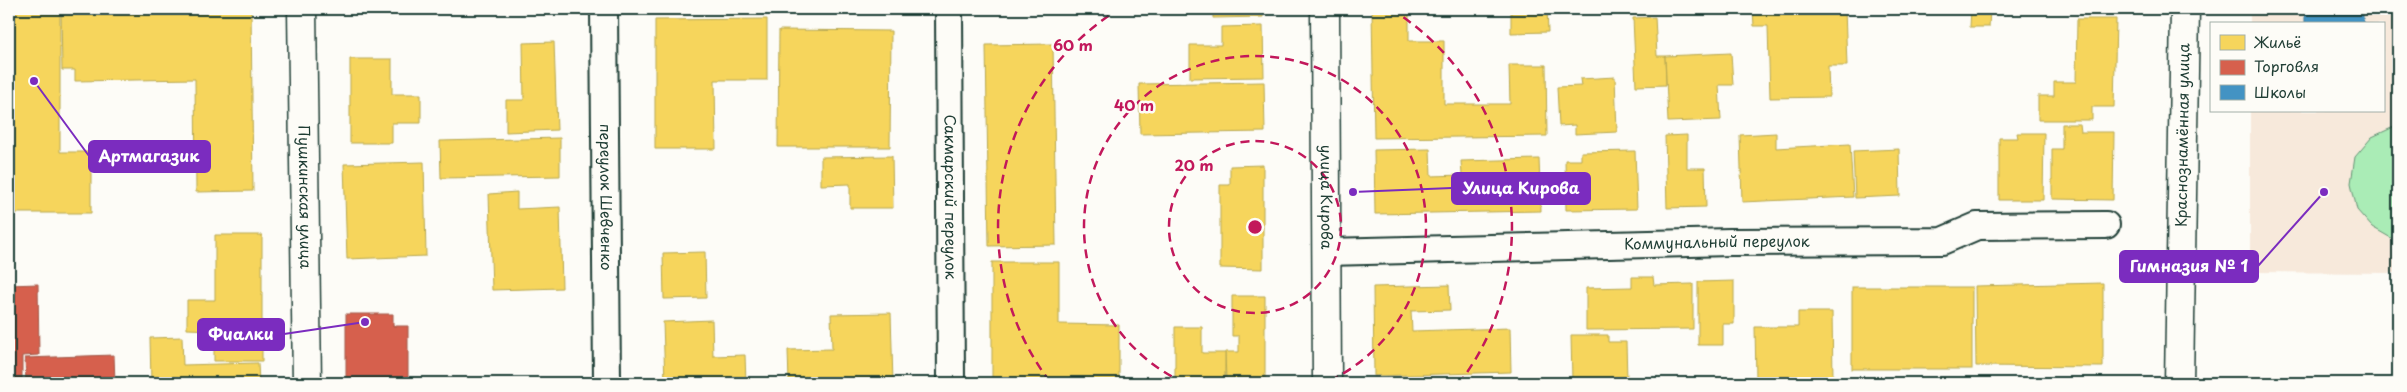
<svg xmlns="http://www.w3.org/2000/svg" width="2407" height="392" viewBox="0 0 2407 392" font-family="'Playpen Sans',sans-serif">
	<rect width="100%" height="100%" fill="#fdfcf7"/>
	<filter id="ink" filterUnits="userSpaceOnUse"><feTurbulence type="fractalNoise" baseFrequency=".02" numOctaves="2"/><feDisplacementMap in="SourceGraphic" scale="10" xChannelSelector="R" yChannelSelector="G"/><feConvolveMatrix kernelMatrix="1 2 1 2 8 2 1 2 1" color-interpolation-filters="sRGB"/></filter>
	<g filter="url(#ink)">
		<path fill="#f7e9db" d="M2250 9H2398V273L2250 272V111H2383V24H2250Z"/>
		<path fill="#aaecb6" stroke="#649475" d="M2398 125V242L2372 227 2357 210 2351 183 2355 157 2372 137Z"/>
		<g fill="#f6d55c" stroke="#b6a750">
			<path d="M9 9H60V152H91V213H9Z"/>
			<path d="M74 9H251L253 191 196 192 195 79 75 81V70H62L61 10Z"/>
			<path d="M346 9H420V10L346 12Z"/>
			<path d="M1213 9H1263V17L1213 18Z"/>
			<path d="M1372 9H1435V12L1409 13V41H1444V104H1510L1509 65H1546L1547 136 1374 138Z"/>
			<path d="M1435 9H1547L1548 32 1511 33V11L1435 12Z"/>
			<path d="M1753 9H1845L1847 66H1828L1829 97 1770 98 1768 26H1754Z"/>
			<path d="M1971 9H1990L1989 27H1970Z"/>
			<path d="M1655 17 1657 56H1665L1666 85 1636 86 1633 18Z"/>
			<path d="M767 19V80H715L716 149H655V20Z"/>
			<path d="M2077 19H2116L2114 107H2092V120H2038V96H2054V82H2076Z"/>
			<path d="M1263 26 1264 77 1190 78V45H1221V27Z"/>
			<path d="M779 30 891 31 890 147H778Z"/>
			<path d="M554 42 557 130 506 132V100H524L523 43Z"/>
			<path d="M1053 44 1056 245 989 246 986 45Z"/>
			<path d="M1731 53 1733 85H1719L1721 120 1668 122 1665 56Z"/>
			<path d="M350 59H392V94H421V123H392V143H350Z"/>
			<path d="M1615 77 1617 132 1575 134V125L1559 126 1557 87 1581 86 1580 79Z"/>
			<path d="M1264 82 1265 132 1140 134 1139 84Z"/>
			<path d="M2062 124H2080L2081 132H2114L2113 200 2052 199V149H2062Z"/>
			<path d="M1776 133V148L1850 144 1853 197 1742 202 1740 135Z"/>
			<path d="M2017 133H2044L2043 200H1999V138H2018Z"/>
			<path d="M1687 135V168H1705L1706 207 1667 208 1665 136Z"/>
			<path d="M560 138V176L441 178 440 141Z"/>
			<path d="M1430 149 1431 176 1462 175 1461 161 1539 159 1541 211 1375 214 1374 150Z"/>
			<path d="M1899 149 1900 196 1855 198 1853 151Z"/>
			<path d="M1635 151 1637 209 1566 210 1565 160H1581V152Z"/>
			<path d="M892 156 893 208H850V184L821 185V157Z"/>
			<path d="M424 162 426 256 347 259 344 164Z"/>
			<path d="M1263 165V269L1220 268V185H1230V166Z"/>
			<path d="M517 192V209L560 207 562 288 492 290 489 194Z"/>
			<path d="M215 235H262V361H214V330L187 329V300H215Z"/>
			<path d="M705 252 706 298 664 299 663 253Z"/>
			<path d="M992 262H1059V324L1119 325V383H992Z"/>
			<path d="M1632 277H1653L1654 285 1693 284V329L1586 330V288L1632 287Z"/>
			<path d="M1734 281V324H1723V345H1698V282Z"/>
			<path d="M2103 283V367L1976 366 1975 286Z"/>
			<path d="M1449 285 1450 310 1411 311 1412 331 1510 328 1511 372 1374 376 1373 287Z"/>
			<rect x="1852" y="287" width="120" height="82"/>
			<path d="M1232 296H1265V380H1226L1225 352H1239V336H1232Z"/>
			<path d="M1798 312H1832L1833 378 1756 379 1755 327H1798Z"/>
			<path d="M891 313 893 383H789L788 350 832 349 831 314Z"/>
			<path d="M712 320 713 356 745 355 746 383H665L663 322Z"/>
			<path d="M1175 327H1202V353H1225V379L1175 380Z"/>
			<path d="M1571 335H1608V342H1626L1627 380 1572 381Z"/>
			<path d="M182 337 183 365 258 363 259 383H151L150 338Z"/>
		</g>
		<g fill="#d6604d" stroke="#9f5646">
			<path d="M38 284 39 355 22 356V383H9V285Z"/>
			<path d="M346 314H393V326H408V383H346Z"/>
			<path d="M114 355 115 383H26L25 358Z"/>
		</g>
		<rect fill="#4393c3" stroke="#387998" x="2305" y="9" width="58" height="15"/>
		<g fill="none" stroke-linecap="round" stroke-linejoin="round">
			<g stroke="#1f3d34" stroke-width="30">
				<g id="minor">
					<path id="s1" d="M604 9 607 383"/>
					<path id="s2" d="M949 9 951 383"/>
					<path id="s3" d="M1326 252 1730 242 1942 241 1977 226 2106 225"/>
				</g>
			</g>
			<g stroke="#1f3d34" stroke-width="31">
				<g id="secondary">
					<path id="s4" d="M302 9 307 383"/>
					<path id="s5" d="M1325 9 1327 383"/>
					<path id="s6" d="M2179 383 2185 9"/>
				</g>
			</g>
			<use href="#minor" stroke="#fdfcf7" stroke-width="26"/>
			<use href="#secondary" stroke="#fdfcf7" stroke-width="28"/>
		</g>
	</g>
	<g fill="none" stroke="#c2185b" stroke-width="2.5" stroke-dasharray="9 6">
		<circle cx="1255" cy="227" r="86"/>
		<path d="M1185 383A171 171 0 1 1 1325 383"/>
		<path d="M1050 382A257 257 0 0 1 1119 9M1391 9A257 257 0 0 1 1460 382"/>
	</g>
	<g text-anchor="middle" stroke-width="5" stroke-linejoin="round" paint-order="stroke">
		<g font-size="15" fill="#1f3d34" stroke="#fdfcf7">
			<text dy="5" stroke="none"><textPath href="#s6" startOffset="248">Краснознамённая улица</textPath></text>
			<text dy="5" stroke="none"><textPath href="#s4" startOffset="188">Пушкинская улица</textPath></text>
			<text dy="5" stroke="none"><textPath href="#s1" startOffset="188">переулок Шевченко</textPath></text>
			<text dy="5" stroke="none"><textPath href="#s2" startOffset="188">Сакмарский переулок</textPath></text>
			<text dy="5" stroke="none"><textPath href="#s5" startOffset="188">улица Кирова</textPath></text>
			<text dy="5" stroke="none"><textPath href="#s3" startOffset="391">Коммунальный переулок</textPath></text>
		</g>
	</g>
	<circle cx="1255" cy="227" r="8" fill="#c2185b" stroke="#fdfcf7" stroke-width="2.5"/>
	<g font-size="15" text-anchor="middle" font-weight="bold" fill="#c2185b" stroke="#fdfcf7" stroke-width="5" stroke-linejoin="round" paint-order="stroke">
		<text x="1073" y="51">60 m</text>
		<text x="1134" y="111">40 m</text>
		<text x="1194" y="171">20 m</text>
	</g>
	<path fill="none" stroke="#7b2cbf" stroke-width="2" d="M34 81L89 156M1353 192L1452 188M2324 192L2258 266M365 322L284 334"/>
	<g fill="#7b2cbf" stroke="#fdfcf7" stroke-width="2">
		<circle cx="34" cy="81" r="5"/>
		<circle cx="1353" cy="192" r="5"/>
		<circle cx="2324" cy="192" r="5"/>
		<circle cx="365" cy="322" r="5"/>
	</g>
	<g fill="#7b2cbf" stroke="#7b2cbf" stroke-width="2">
		<rect x="89" y="141" width="121" height="31" rx="5"/>
		<rect x="1452" y="173" width="138" height="31" rx="5"/>
		<rect x="2120" y="251" width="138" height="31" rx="5"/>
		<rect x="198" y="319" width="86" height="31" rx="5"/>
	</g>
	<g font-size="16" text-anchor="middle" font-weight="bold" fill="#fff">
		<text x="149" y="162">Артмагазик</text>
		<text x="1521" y="194">Улица Кирова</text>
		<text x="2189" y="272">Гимназия № 1</text>
		<text x="241" y="340">Фиалки</text>
	</g>
	<rect width="2407" height="392" fill="none" stroke="#fdfcf7" stroke-width="30"/>
	<rect x="15" y="15" width="2377" height="362" fill="none" stroke="#1f3d34" stroke-width="2" filter="url(#ink)"/>
	<rect x="2210" y="22" width="175" height="90" fill="#fdfcf7" stroke="#a4b0a9"/>
	<rect x="2220" y="35" width="25" height="15" fill="#f6d55c" stroke="#a4b0a9"/>
	<text x="2254" y="48" font-size="15" fill="#1f3d34">Жильё</text>
	<rect x="2220" y="60" width="25" height="15" fill="#d6604d" stroke="#a4b0a9"/>
	<text x="2254" y="72" font-size="15" fill="#1f3d34">Торговля</text>
	<rect x="2220" y="85" width="25" height="15" fill="#4393c3" stroke="#a4b0a9"/>
	<text x="2254" y="98" font-size="15" fill="#1f3d34">Школы</text>
</svg>
